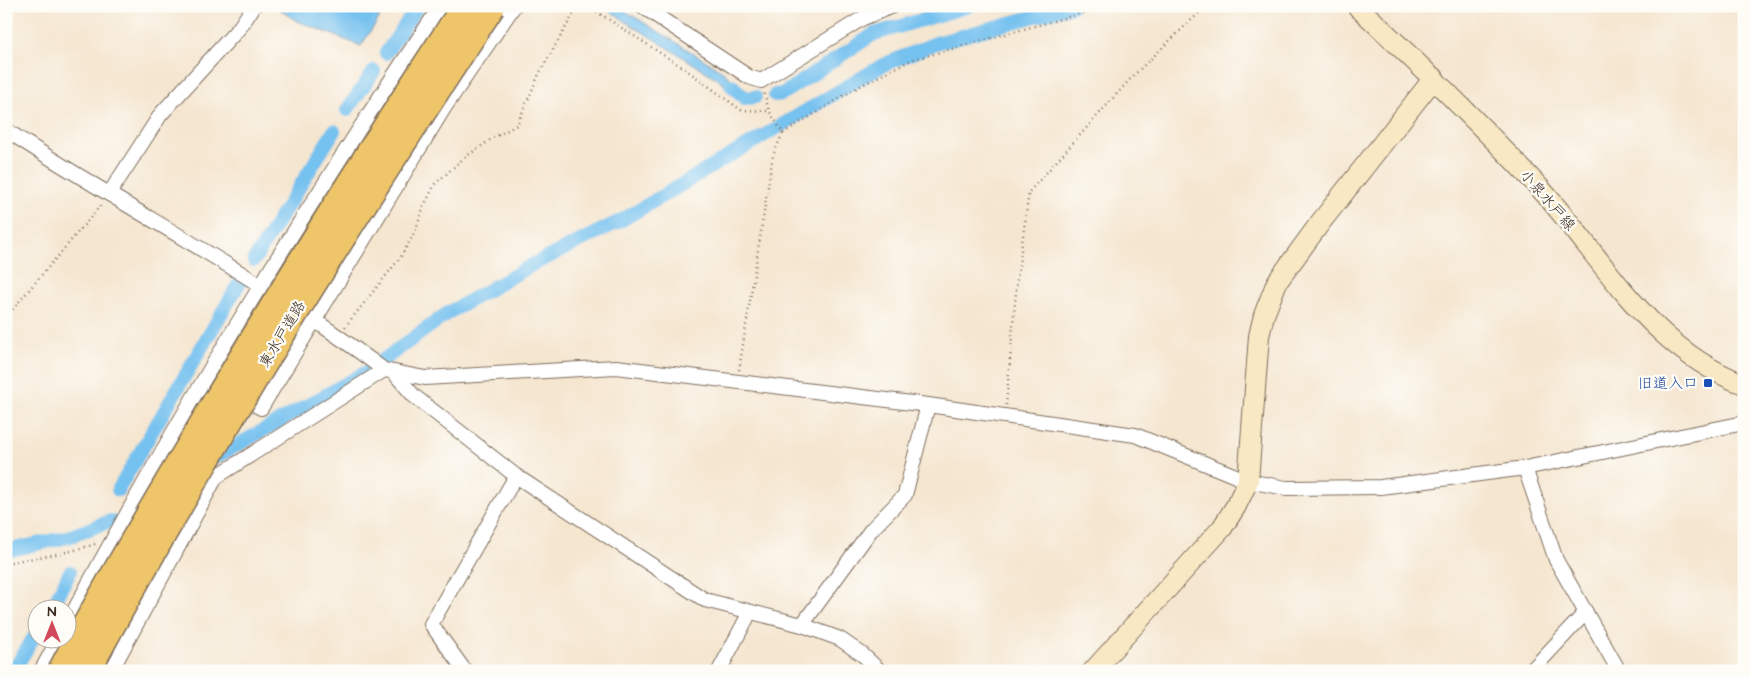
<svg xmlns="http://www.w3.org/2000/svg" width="1750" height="677" viewBox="0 0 1750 677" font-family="'Architects Daughter','Klee One',sans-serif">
	<rect width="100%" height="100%" fill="#fdfcf7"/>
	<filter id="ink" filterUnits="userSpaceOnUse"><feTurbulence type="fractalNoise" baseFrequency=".02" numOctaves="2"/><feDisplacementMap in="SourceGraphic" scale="10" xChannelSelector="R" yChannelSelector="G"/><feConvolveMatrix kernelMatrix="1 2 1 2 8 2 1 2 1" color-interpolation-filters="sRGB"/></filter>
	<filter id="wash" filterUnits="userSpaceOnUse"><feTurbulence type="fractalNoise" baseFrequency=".0096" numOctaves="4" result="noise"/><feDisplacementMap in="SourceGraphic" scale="20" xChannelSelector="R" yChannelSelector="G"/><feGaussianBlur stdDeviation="1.12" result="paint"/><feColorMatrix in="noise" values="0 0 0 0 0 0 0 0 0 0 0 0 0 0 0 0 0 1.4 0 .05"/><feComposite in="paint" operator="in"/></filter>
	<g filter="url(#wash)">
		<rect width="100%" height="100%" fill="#f5e6d0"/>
		<g fill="#75c1ef" stroke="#587686">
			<path d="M275 6H387L361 46 295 20Z"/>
			<path d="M601 6H617L721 70 747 94 743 101 716 78Z"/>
		</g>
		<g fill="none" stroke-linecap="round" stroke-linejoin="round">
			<g stroke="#75c1ef" stroke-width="14">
				<path d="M386 53 418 6"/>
				<path d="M731 85 745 98 755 97"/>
				<path d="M775 95 782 94 874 34 969 6"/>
				<path d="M347 110 374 71"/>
				<path d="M254 260 334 131"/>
				<path d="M211 460 368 371 448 313 532 265 622 220 883 65 936 43 1072 6"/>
				<path d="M118 490 240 282"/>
				<path d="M6 551 68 537 110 521"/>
				<path d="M51 610 70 572"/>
				<path d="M13 671 38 631"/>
			</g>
		</g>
	</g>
	<g filter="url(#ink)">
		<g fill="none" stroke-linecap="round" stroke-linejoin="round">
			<g stroke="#7c6c5c" stroke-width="16">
				<g id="street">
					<path d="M642 6 749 77 761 81 863 18 892 6"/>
					<path d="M6 130C131 212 265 279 384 370L425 378 616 367 928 405 1135 435 1248 481 1286 488 1381 487 1525 468 1744 423"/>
					<path d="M109 194 161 114 240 27 254 6"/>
					<path d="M395 374 414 396 516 476 705 600 802 625 840 639 863 655 880 671"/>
					<path d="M238 395 261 408 444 108 514 6"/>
					<path d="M1525 468 1556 560 1619 671"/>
					<path d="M68 622C151 466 241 313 337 164 371 111 404 58 441 6"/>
					<path d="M802 625 871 530 905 495 928 405"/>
					<path d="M41 671 58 640"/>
					<path d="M111 671 216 477 384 370"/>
					<path d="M465 671 431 624 516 476"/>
					<path d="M719 671 750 612"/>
					<path d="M1531 671 1586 612"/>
				</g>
			</g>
			<g stroke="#7c6c5c" stroke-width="22">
				<g id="secondary">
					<path d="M1357 6C1419 64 1479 123 1537 185 1602 255 1648 349 1744 384"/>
					<path d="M1093 671 1222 528 1236 506 1248 481 1259 336 1264 315 1277 282 1320 223 1434 78"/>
				</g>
			</g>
			<g stroke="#7c6c5c" stroke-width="2.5" stroke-dasharray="1 4" stroke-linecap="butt">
				<path d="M588 6 685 69 741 110 769 111"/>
				<path d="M783 133 858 87 911 60 1108 6"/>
				<path d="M6 317 102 204"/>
				<path d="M345 327 400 258 415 232 424 206 435 184 464 158 493 138 517 125 539 74 578 6"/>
				<path d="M739 370 773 155 783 133 769 111 764 92"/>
				<path d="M1006 405 1017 280 1029 192 1133 76 1206 6"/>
				<path d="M6 563C36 557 67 554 95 544"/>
			</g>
			<use href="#street" stroke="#fff" stroke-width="14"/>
			<use href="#secondary" stroke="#f8e8c3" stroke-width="20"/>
			<g stroke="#7c6c5c" stroke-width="29" stroke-linecap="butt">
				<g id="highway-bridge">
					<path d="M61 671C101 595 145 521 189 447 277 297 369 151 465 6"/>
					<path d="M87 671C210 442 349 223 492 6"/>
				</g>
			</g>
			<use href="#highway-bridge" stroke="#eec569" stroke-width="26"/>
		</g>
	</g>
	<rect fill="#1a4fb4" stroke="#fdfcf7" stroke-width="2" x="1703" y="378" width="10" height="10" rx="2.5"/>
	<g text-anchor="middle" stroke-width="4.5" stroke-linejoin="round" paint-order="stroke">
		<g font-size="15" fill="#3b2a1e" stroke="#fdfcf7">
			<text transform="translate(1548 200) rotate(49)" y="5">小泉水戸線</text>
			<text transform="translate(282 334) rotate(-59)" y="5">東水戸道路</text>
		</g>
		<g font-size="15" fill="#164399" stroke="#fdfcf7" text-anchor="end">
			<text x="1698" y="388">旧道入口</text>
		</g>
	</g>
	<rect width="1750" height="677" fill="none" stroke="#fdfcf7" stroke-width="25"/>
	<g transform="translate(52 624)"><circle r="24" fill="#fdfcf7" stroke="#afa8a0"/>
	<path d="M0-4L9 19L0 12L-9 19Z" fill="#d1495b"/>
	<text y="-8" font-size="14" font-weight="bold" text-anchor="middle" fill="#3b2a1e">N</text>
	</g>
</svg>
